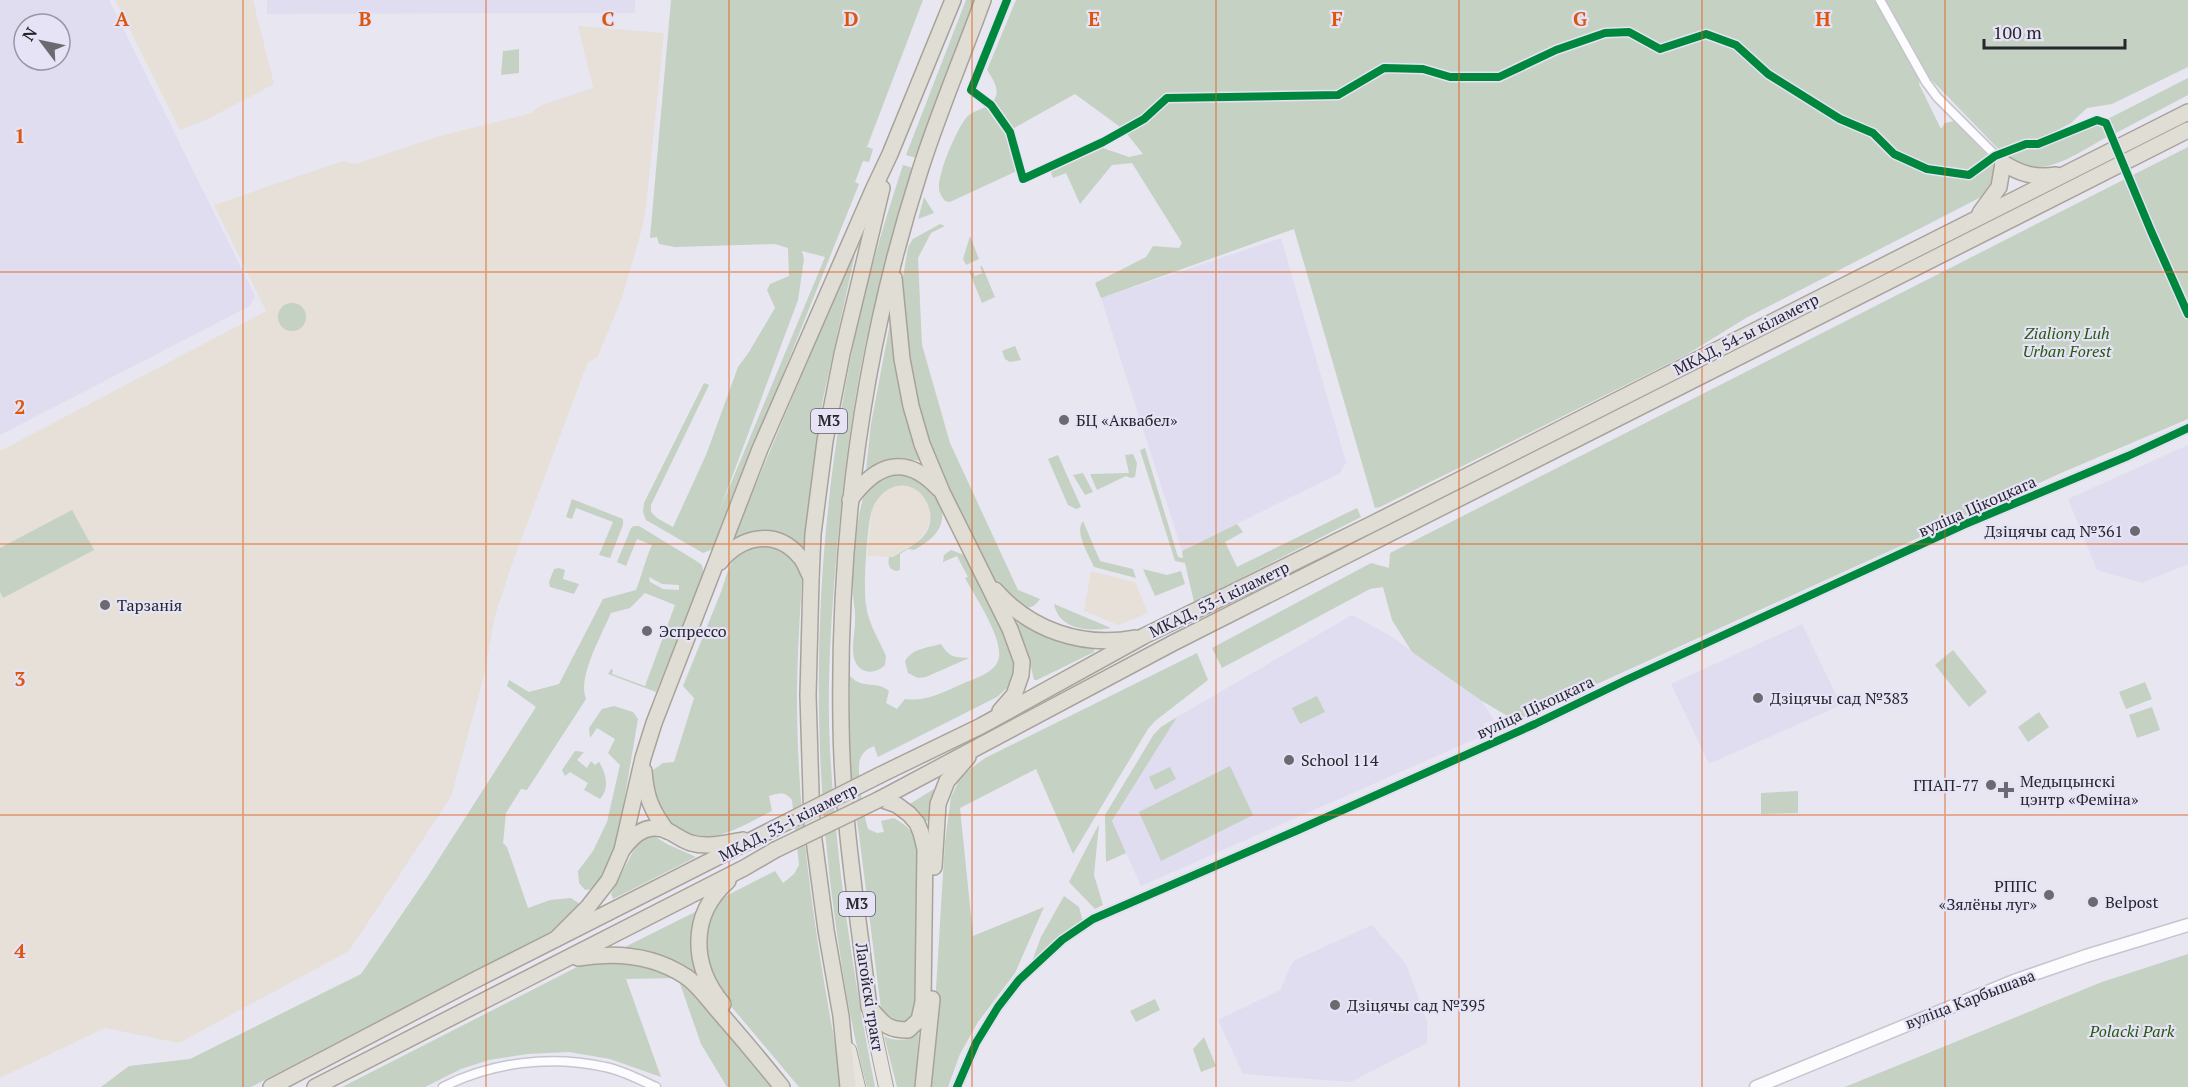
<svg xmlns="http://www.w3.org/2000/svg" width="2188" height="1087" viewBox="0 0 2188 1087" font-family="'PT Serif',serif">
	<rect width="100%" height="100%" fill="#e8e7f1"/>
	<g fill="#e6e0d9">
		<path d="M115 0H253L274 84 210 118 180 130Z"/>
		<path d="M578 26 664 33 646 207 642 229 622 298 598 356 587 364 512 564 495 616 483 680 451 797 349 951 179 1043 105 1028 0 1078V451L266 311 214 205 343 161 355 164 440 136 532 113 539 106 593 88Z"/>
		<path d="M899 485 912 487 923 494 930 504 931 518 926 532 916 542 893 557 867 556 872 509 879 498 889 489Z"/>
		<path d="M1091 571 1135 582 1148 613 1118 625 1084 611Z"/>
	</g>
	<g fill="#dfddef" fill-rule="evenodd">
		<path d="M0 0H109L255 296 250 306 0 435ZM24 24H60V60H24Z"/>
		<path d="M267 0H635V13L267 14Z"/>
		<path d="M1281 238 1346 462 1340 473 1182 551 1101 298Z"/>
		<path d="M2188 445V564L2142 583 2097 570 2068 499Z"/>
		<path d="M1352 615 1389 635 1482 701 1494 720 1483 724 1487 734 1141 886 1112 822 1177 717Z"/>
		<path d="M1802 624 1841 705 1709 764 1671 684Z"/>
		<path d="M1372 925 1406 964 1427 1021V1043L1351 1082 1243 1074 1218 1020 1280 990 1293 961Z"/>
	</g>
	<g fill="#c4d1c3" fill-rule="evenodd">
		<path d="M671 0H923L867 147 873 149 869 162 863 161 855 182 859 184 713 549 703 553 646 520 643 512 644 503 704 383 709 385 651 505V512L657 518 673 527 706 455 738 367 749 352 775 308 767 290 770 284 789 276 788 248 775 244 675 247 659 244 657 237 650 238ZM802 251 825 257 719 512 798 300 804 259Z"/>
		<path d="M966 0H977L916 158 906 155Z"/>
		<path d="M1016 0H1874L1875 2 1878 0H2188V67L2112 104 2087 108 2071 123 2050 134 2094 126 2188 78V95L2116 133 2112 124 2103 127 2107 137C2075 154 2043 181 2008 159L1923 71 1919 84 1941 129 1945 123 1954 121 1995 163V176L1983 196 1746 318 1686 355 1380 507 1375 508 1294 229 1101 298 1095 283 1146 257 1153 246 1179 248 1182 243 1132 163 1112 165 1080 204 1066 173 1053 178 1051 172 1103 148 1129 157 1143 154 1123 129 1075 94 1009 131 1019 170 950 202 945 201C942 197 939 193 939 189 938 172 956 131 966 118 973 109 992 109 996 96 999 87 992 78 987 70Z"/>
		<path d="M519 49V73L501 75 503 51Z"/>
		<path d="M2188 147V419L2061 473 1516 721 1482 701 1412 652 1392 620 1383 587 1370 589 1222 668 1212 648 1371 563 1389 568 1390 553Z"/>
		<path d="M903 165 913 168C892 236 872 305 859 376 847 445 839 515 834 585 830 639 827 694 830 749 836 862 853 976 875 1087H867C851 1029 842 971 834 912 807 714 816 509 860 314 872 263 887 214 903 165Z"/>
		<path d="M924 197 934 213 918 219Z"/>
		<path d="M940 224 945 226 931 233 918 258 922 345 950 443 1018 590 1040 599C1036 605 1032 608 1024 608L994 583 934 460 913 400 902 307 903 277 908 247 913 239Z"/>
		<path d="M970 236 979 259 966 265 963 259Z"/>
		<path d="M858 241 823 399 812 474 805 549C787 528 751 523 731 544Z"/>
		<path d="M982 266 995 297 982 303 969 271 972 270 975 276 983 273 980 267Z"/>
		<circle cx="292" cy="317" r="14"/>
		<path d="M890 323C895 373 902 415 921 461L895 458 866 469 871 424Z"/>
		<path d="M1015 346 1021 360 1010 362 1005 359 1002 351Z"/>
		<path d="M1145 448 1178 557 1183 558 1182 551 1237 524 1243 532 1225 542 1237 567 1357 508 1361 517 1194 602 1185 563 1175 561 1140 450Z"/>
		<path d="M1133 454 1137 463 1135 477 1131 478 1126 476 1097 490 1090 474 1129 473 1125 455Z"/>
		<path d="M1058 455 1081 507 1076 509 1068 505 1048 459Z"/>
		<path d="M1083 473 1093 492 1085 495 1073 475Z"/>
		<path d="M897 475C921 476 949 496 941 524 937 536 925 544 914 550L908 549 900 554V570L896 571C888 569 888 564 889 557H893C904 550 918 544 926 533 941 509 916 474 889 489 882 493 875 501 872 510 867 525 863 589 866 605 868 623 879 640 886 656L885 665C876 674 861 675 855 661 850 648 856 630 855 615 855 608 853 600 853 592 852 574 857 500 868 488 875 480 887 478 897 475Z"/>
		<path d="M572 499 623 519V525L610 558 599 555 613 522 576 508 572 519 566 517Z"/>
		<path d="M72 510 94 550 3 598 0 592V548Z"/>
		<path d="M1083 521 1100 561 1133 569 1136 578 1094 567C1089 555 1074 532 1083 521Z"/>
		<path d="M634 526H639L698 562 702 565 704 574 656 692 608 674 611 669 613 670 612 674 645 686 675 605 645 593 630 608 611 613C602 634 577 678 586 699L527 790 521 789 506 813 503 843 507 847 528 908 550 900 571 898 583 906 575 916 546 934 251 1087H101L129 1066 190 1059 361 974 428 876 536 707 507 686 509 680 529 692 559 684 603 599 636 590C642 575 645 560 652 545L637 539 626 566 617 562 631 528ZM649 577 662 584 679 585V590L663 589 650 582Z"/>
		<path d="M758 547C781 546 795 554 802 577 800 617 797 658 797 699 797 829 819 960 843 1087H799L725 999 710 973 704 932 712 913 722 898 775 871 783 883 794 874 799 865 792 800C785 791 779 793 769 796L772 811C737 828 705 853 670 821 655 807 652 789 653 770L663 763 674 762 694 698 683 686 721 592 728 570 735 557 747 550Z"/>
		<path d="M951 550 964 555 1009 644 1014 666 1013 678 1007 688 997 697 878 757 874 746C867 749 863 752 860 759 856 772 864 815 868 829L877 833 884 832 881 821 894 818C900 822 908 826 912 833 927 856 919 970 919 1003 910 1027 898 1026 881 1009L859 835 849 774 850 676C863 690 876 680 889 691L886 703 897 709 905 699C926 702 943 692 962 684 973 679 991 674 997 663 1008 644 975 597 965 578L968 577 957 556 943 562 944 555Z"/>
		<path d="M559 568 565 570 563 579 579 584 574 594 550 587 549 582 554 569Z"/>
		<path d="M1143 569 1167 575 1181 571 1185 584 1155 596Z"/>
		<path d="M1054 604 1111 628C1089 632 1059 630 1054 604Z"/>
		<path d="M1018 623 1063 643 1094 647V652L1037 680H1034L1027 650 1015 626Z"/>
		<path d="M941 644C950 658 954 657 969 658L926 677 918 678 908 673 905 661C913 648 927 648 941 644Z"/>
		<path d="M1953 650 1987 692 1969 707 1935 665Z"/>
		<path d="M1197 653 1208 680 1155 721 1148 729 1073 854 1036 769 960 808 973 936 1044 907 1015 973 978 1022 960 1054 948 1087H930L945 841 951 797 961 776 985 758Z"/>
		<path d="M2145 682 2152 699 2126 709 2119 692Z"/>
		<path d="M1317 696 1325 712 1300 724 1292 708Z"/>
		<path d="M614 706 633 712 638 719 616 849 600 882 593 889 585 890 579 883 578 871 593 851 607 822 620 765 608 753 615 739 597 728 590 738 589 728 602 709Z"/>
		<path d="M2152 707 2160 730 2137 738 2129 715Z"/>
		<path d="M2039 712 2049 727 2028 742 2018 727Z"/>
		<path d="M1177 717 1112 821 1126 853 1106 862 1105 815 1154 734 1161 727Z"/>
		<path d="M575 751 584 752 577 760 587 768 591 761 595 765 599 762C606 773 610 788 600 799L584 790 588 783 570 772 565 776 562 770Z"/>
		<path d="M1230 766 1253 815 1161 861 1139 812Z"/>
		<path d="M1170 767 1176 779 1155 790 1149 777Z"/>
		<path d="M934 789 937 792 930 807 928 821H925L921 814 908 805Z"/>
		<path d="M1798 791V813L1761 814V793Z"/>
		<path d="M1099 824 1094 875 1103 905 1095 909 1069 882Z"/>
		<path d="M651 834 667 844 696 857 613 899 611 894 640 838Z"/>
		<path d="M1064 896 1079 907 1083 922 1031 964 1041 937Z"/>
		<path d="M701 909C692 936 688 950 700 976L697 978 623 948Z"/>
		<path d="M2188 954V1087H1845L2102 982Z"/>
		<path d="M616 958 681 977 775 1087H727L701 1044 678 978 626 979 661 1077 610 1059 569 1052 528 1054 489 1060 461 1069 425 1087H342L581 965Z"/>
		<path d="M1155 999 1160 1010 1136 1022 1130 1011Z"/>
		<path d="M919 1033 915 1087H897L884 1036C896 1042 908 1041 919 1033Z"/>
		<path d="M1204 1037 1216 1066 1201 1072 1193 1049Z"/>
	</g>
	<g fill="none" stroke-linecap="round" stroke-linejoin="round">
		<g stroke="#c6c5cd" stroke-width="11">
			<g id="minor">
				<path d="M1880 0 1926 82 1937 97 2003 163"/>
				<path d="M443 1087C492 1062 551 1055 605 1067 622 1070 640 1080 656 1087"/>
				<path d="M957 1087 976 1043 998 1007 1019 980 1062 940 1093 919 1298 830 1535 724 1626 680 1963 525 2128 456 2188 428"/>
			</g>
		</g>
		<g stroke="#c6c5cd" stroke-width="15">
			<path id="secondary" d="M1756 1087 2014 981 2086 956 2188 925"/>
		</g>
		<g stroke="#a8a39a" stroke-width="16">
			<g id="primary">
				<path d="M869 1007 886 1087"/>
				<path d="M849 1050 858 1087"/>
			</g>
		</g>
		<g stroke="#a8a39a" stroke-width="18">
			<g id="trunk">
				<path d="M2003 163C2021 174 2034 178 2056 175"/>
				<path d="M1980 213 1999 187 2003 163"/>
				<path d="M894 278 902 359 911 406 922 444 942 492 1010 629 1022 662 1021 675 1014 695 1000 711"/>
				<path d="M850 500C876 464 905 453 938 488"/>
				<path d="M720 562C741 536 776 528 800 557 805 562 807 571 811 577"/>
				<path d="M995 590C1030 630 1082 648 1135 638"/>
				<path d="M644 771C646 797 651 810 667 831"/>
				<path d="M880 775 981 726 1144 636 1372 524 2188 112"/>
				<path d="M880 799 1173 643 2188 130"/>
				<path d="M880 799 897 805 909 814 917 823 921 833 925 849 923 1002 919 1020 908 1030C886 1030 883 1023 869 1007 858 913 842 819 841 724 838 538 862 352 919 174 937 116 962 58 983 0"/>
				<path d="M623 849C635 832 650 822 670 832 677 836 684 841 691 843 707 848 727 843 743 840"/>
				<path d="M934 867 938 804 947 781 968 757"/>
				<path d="M556 939 588 907 609 880 622 850 643 758 654 723 760 449 873 190 890 154 953 0"/>
				<path d="M578 958C614 952 653 955 685 976 698 984 709 1001 720 1013 741 1037 762 1062 782 1087"/>
				<path d="M723 1004C691 966 689 915 728 881"/>
				<path d="M271 1087 479 978 773 829"/>
				<path d="M315 1087 744 868 775 850"/>
				<path d="M848 1087 841 1016 826 930 812 825 808 695 811 579 813 534 825 441 842 354 882 188"/>
				<path d="M923 1087 932 999"/>
			</g>
		</g>
		<use href="#minor" stroke="#fcfbfd" stroke-width="8"/>
		<use href="#secondary" stroke="#fcfbfd" stroke-width="12"/>
		<use href="#primary" stroke="#e7e4de" stroke-width="14"/>
		<use href="#trunk" stroke="#e0ddd4" stroke-width="15"/>
		<g stroke="#a8a39a" stroke-width="18" stroke-linecap="butt">
			<g id="trunk-bridge">
				<path d="M773 829 880 775"/>
				<path d="M775 850 880 799"/>
			</g>
		</g>
		<use href="#trunk-bridge" stroke="#e0ddd4" stroke-width="15"/>
		<g stroke="#e5e3f5" stroke-width="11">
			<g id="cycleway">
				<path d="M1007 0 971 90 991 105 1010 132 1023 179 1103 142 1144 119 1167 98 1338 95 1384 68 1423 69 1450 77H1499L1556 50 1605 33 1629 32 1660 49 1706 34 1736 45 1768 74 1840 119 1873 133 1894 154 1927 169 1969 175 1995 156 2026 144H2038L2097 120 2106 123 2151 231 2188 314"/>
				<path d="M957 1087 976 1043 998 1007 1019 980 1062 940 1093 919 1298 830 1535 724 1626 680 1963 525 2128 456 2188 428"/>
			</g>
		</g>
		<use href="#cycleway" stroke="#00873e" stroke-width="8"/>
	</g>
	<path fill="none" stroke="#de560e" stroke-width="1.5" stroke-opacity="0.55" d="M243 0V1087M486 0V1087M729 0V1087M972 0V1087M1216 0V1087M1459 0V1087M1702 0V1087M1945 0V1087M0 272H2188M0 544H2188M0 815H2188"/>
	<g fill="#6b6a71" stroke="#e5e3f5" stroke-width="2">
		<circle cx="1064" cy="420" r="6"/>
		<circle cx="2135" cy="531" r="6"/>
		<circle cx="105" cy="605" r="6"/>
		<circle cx="647" cy="631" r="6"/>
		<circle cx="1758" cy="698" r="6"/>
		<circle cx="1289" cy="760" r="6"/>
		<circle cx="1991" cy="785" r="6"/>
		<path d="M2003 781h6v6h6v6h-6v6h-6v-6h-6v-6h6z"/>
		<circle cx="2049" cy="895" r="6"/>
		<circle cx="2093" cy="902" r="6"/>
		<circle cx="1335" cy="1005" r="6"/>
	</g>
	<g text-anchor="middle" stroke-width="4.5" stroke-linejoin="round" paint-order="stroke">
		<g fill="#e5e3f5" stroke="#605f68" stroke-width="1.5">
			<rect x="811" y="409" width="36" height="24" rx="4.5"/>
			<rect x="839" y="892" width="36" height="24" rx="4.5"/>
		</g>
		<g font-size="15" font-weight="bold" fill="#27262c">
			<text x="829" y="426">М3</text>
			<text x="857" y="909">М3</text>
		</g>
		<g font-size="16" font-style="italic" fill="#26590f" stroke="#e5e3f5">
			<text x="2067" y="339">Zialiony Luh<tspan x="2067" dy="18">Urban Forest</tspan></text>
			<text x="2132" y="1037">Polacki Park</text>
		</g>
		<g font-size="16" fill="#27262c" stroke="#e5e3f5">
			<text transform="translate(1746 334) rotate(-27)" y="6">МКАД, 54-ы кіламетр</text>
			<text transform="translate(1977 506) rotate(-24)" y="6">вуліца Цікоцкага</text>
			<text transform="translate(1219 599) rotate(-26)" y="6">МКАД, 53-і кіламетр</text>
			<text transform="translate(1535 707) rotate(-25)" y="6">вуліца Цікоцкага</text>
			<text transform="translate(788 822) rotate(-27)" y="6">МКАД, 53-і кіламетр</text>
			<text transform="translate(870 997) rotate(81)" y="6">Лагойскі тракт</text>
			<text transform="translate(1970 999) rotate(-21)" y="6">вуліца Карбышава</text>
		</g>
		<g font-size="16" fill="#27262c" stroke="#e5e3f5" text-anchor="start">
			<text x="1076" y="426">БЦ «Аквабел»</text>
			<text x="2123" y="537" text-anchor="end">Дзіцячы сад №361</text>
			<text x="117" y="611">Тарзанія</text>
			<text x="659" y="637">Эспрессо</text>
			<text x="1770" y="704">Дзіцячы сад №383</text>
			<text x="1301" y="766">School 114</text>
			<text x="2020" y="787">Медыцынскі<tspan x="2020" dy="18">цэнтр «Феміна»</tspan></text>
			<text x="1979" y="791" text-anchor="end">ГПАП-77</text>
			<text x="2037" y="892" text-anchor="end">РППС<tspan x="2037" dy="18">«Зялёны луг»</tspan></text>
			<text x="2105" y="908">Belpost</text>
			<text x="1347" y="1011">Дзіцячы сад №395</text>
		</g>
	</g>
	<g font-size="20" text-anchor="middle" font-weight="bold" fill="#de560e" stroke="#e5e3f5" stroke-width="4.5" stroke-linejoin="round" paint-order="stroke">
		<text x="122" y="26">A</text>
		<text x="365" y="26">B</text>
		<text x="608" y="26">C</text>
		<text x="851" y="26">D</text>
		<text x="1094" y="26">E</text>
		<text x="1337" y="26">F</text>
		<text x="1580" y="26">G</text>
		<text x="1823" y="26">H</text>
		<text x="20" y="143">1</text>
		<text x="20" y="414">2</text>
		<text x="20" y="686">3</text>
		<text x="20" y="958">4</text>
	</g>
	<g transform="translate(42 42) rotate(302)"><circle r="28" fill="#e5e3f5" stroke="#9997a5" stroke-width="1.5"/>
	<path d="M0-4.5L10 22L0 15L-10 22Z" fill="#6b6a71"/>
	<text y="-9" font-size="16" font-weight="bold" text-anchor="middle" fill="#27262c">N</text>
	</g>
	<path d="M1984 39v9h141v-9" fill="none" stroke="#27262c" stroke-width="3"/>
	<text x="1993" y="39" font-size="18" fill="#27262c" stroke="#e5e3f5" stroke-width="4.5" paint-order="stroke">100 m</text>
</svg>
